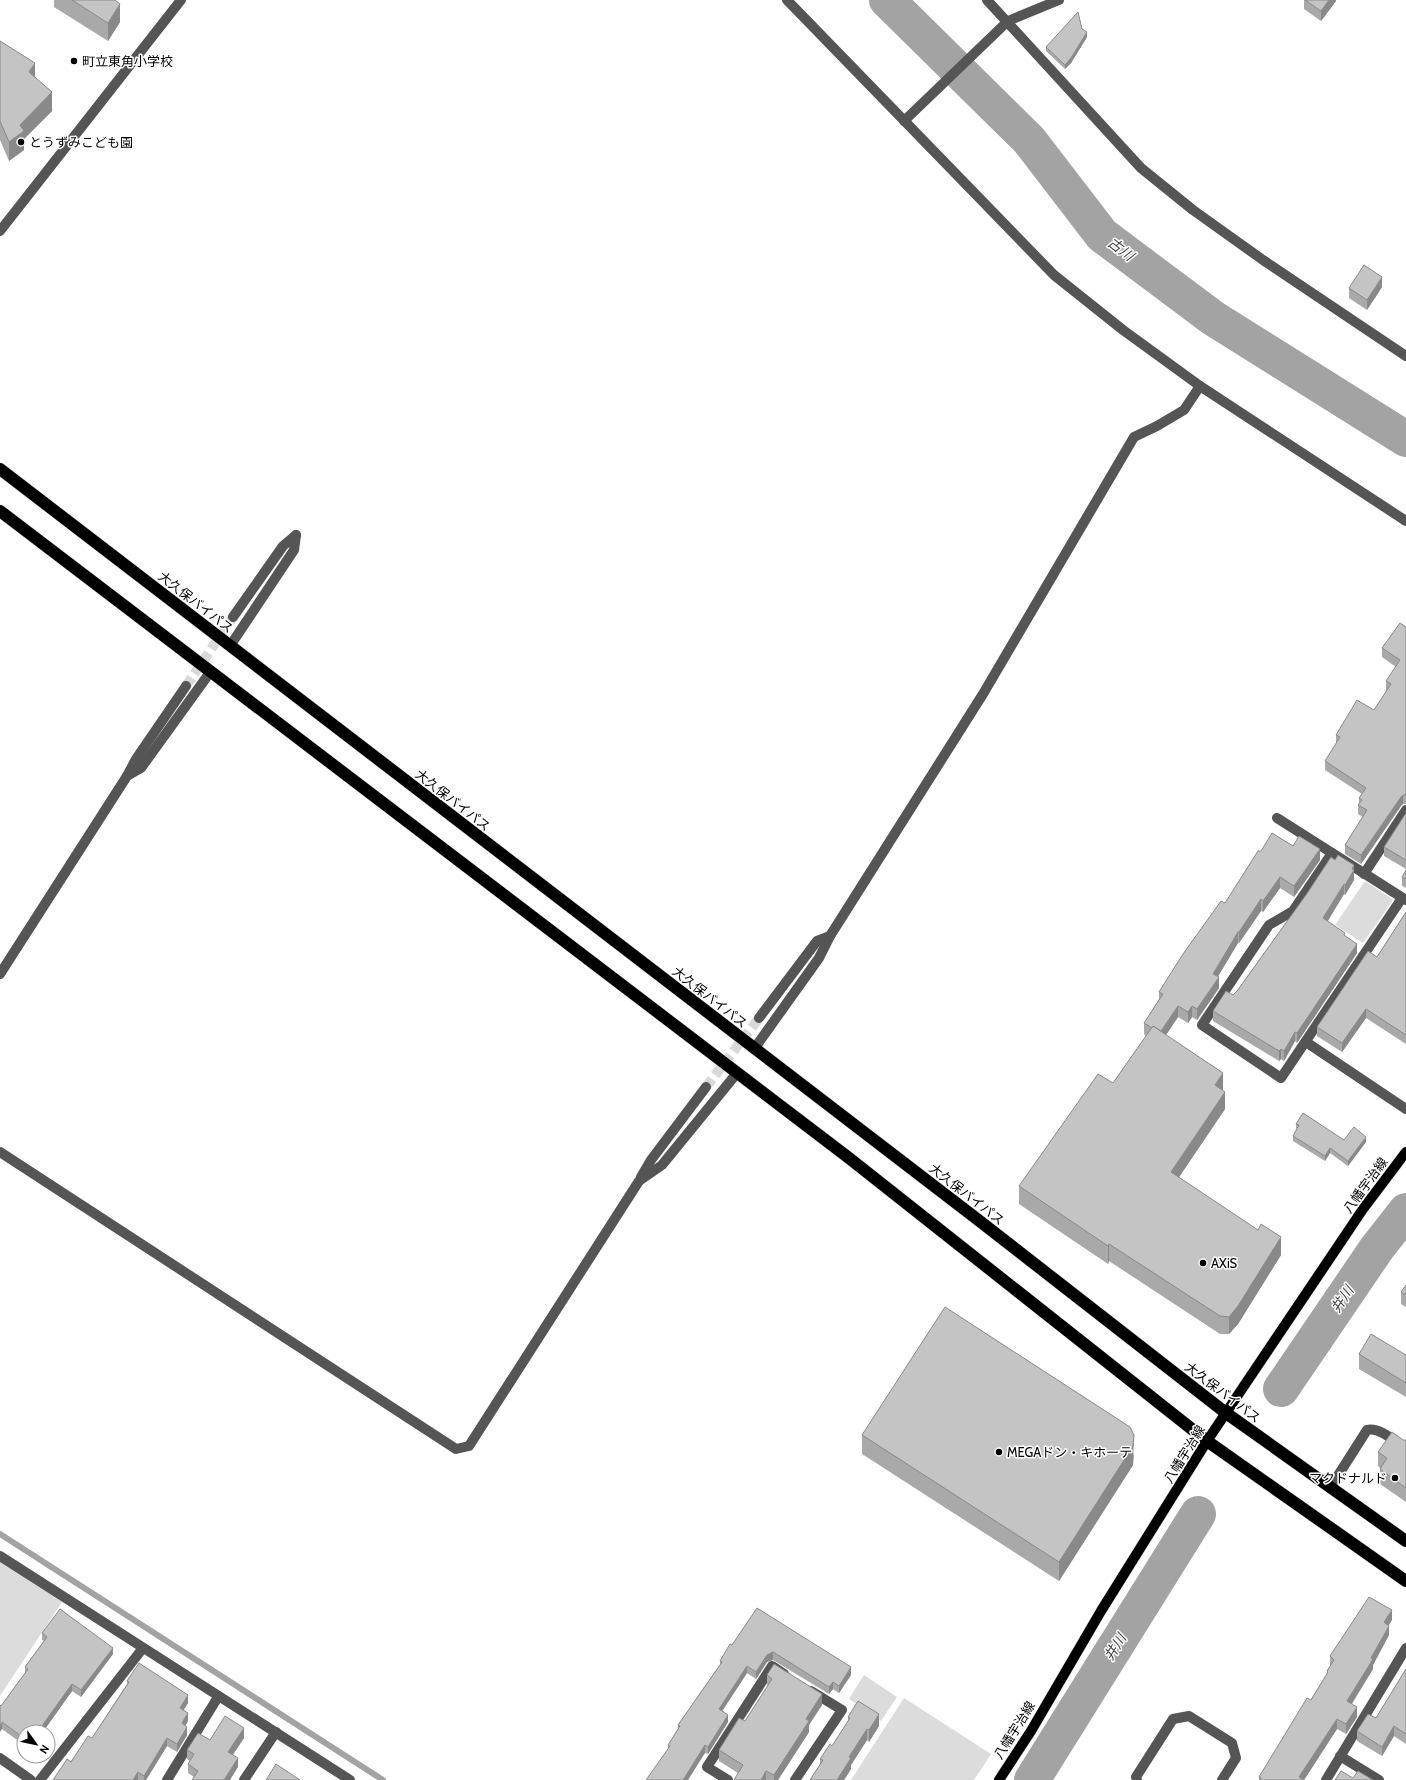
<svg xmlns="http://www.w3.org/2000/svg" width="1406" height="1780" viewBox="0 0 1406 1780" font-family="Cabin,'Noto Sans JP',sans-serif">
	<rect width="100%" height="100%" fill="#fff"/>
	<g fill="#dcdcdc">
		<path d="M1365 881 1393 900 1363 943 1335 925Z"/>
		<path d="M0 1562 62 1602 0 1696Z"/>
		<path d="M864 1675 897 1697 881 1721 849 1699Z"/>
		<path d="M904 1698 991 1754 974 1780H851Z"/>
	</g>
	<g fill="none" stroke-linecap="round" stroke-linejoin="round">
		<path stroke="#a3a3a3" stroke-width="6" d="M0 1534 383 1780"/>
		<g stroke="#a3a3a3" stroke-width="36">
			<path d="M887 0 1029 140 1102 235 1213 318 1406 439"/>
			<path d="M1281 1389 1377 1248 1406 1211"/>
			<path d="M1032 1780 1198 1514"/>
		</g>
		<g stroke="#d9d9d9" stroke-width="10" stroke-dasharray="10 5" stroke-linecap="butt">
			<path d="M186 686 233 617"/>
			<path d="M706 1087 759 1018"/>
		</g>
		<g stroke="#dbdbdb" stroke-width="11">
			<path id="major" d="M999 1780 1031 1731 1101 1611 1207 1441 1363 1209 1406 1152"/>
		</g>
		<g stroke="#dbdbdb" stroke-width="13">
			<g id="highway">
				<path d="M0 469 977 1219 1226 1413 1406 1541"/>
				<path d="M0 511 849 1158 1207 1441 1406 1581"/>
			</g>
		</g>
		<g stroke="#555" stroke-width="10">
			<path d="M787 0 1054 275 1123 330 1200 386 1406 521"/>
			<path d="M987 0 1141 168 1193 210 1263 260 1406 356"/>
			<path d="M904 121 1008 21 1059 0"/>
			<path d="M0 231 181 0"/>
			<path d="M233 617 283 546 296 535"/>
			<path d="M230 646 294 550 296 535"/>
			<path d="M127 776 136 759 186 686"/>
			<path d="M1277 818 1406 900"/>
			<path d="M1332 853 1293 911 1269 925 1202 1025 1281 1078 1402 898"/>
			<path d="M1364 874 1406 810"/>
			<path d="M0 974 127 776 141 768 211 671"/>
			<path d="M759 1018 817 941 830 936"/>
			<path d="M1306 1042 1406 1109"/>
			<path d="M754 1049 819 958 830 936 983 694 1134 437 1157 426 1184 410 1200 386"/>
			<path d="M0 1152 456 1449 469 1446 639 1181 662 1165 737 1073"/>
			<path d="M641 1177 651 1160 706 1087"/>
			<path d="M1330 1488 1367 1430C1381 1427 1395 1442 1406 1449"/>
			<path d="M0 1556 350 1780"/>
			<path d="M1340 1756 1379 1780"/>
			<path d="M0 1758 31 1780"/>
			<path d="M40 1780 143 1648"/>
			<path d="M167 1780 218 1697"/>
			<path d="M244 1780 276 1732"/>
			<path d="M728 1780 707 1767 772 1666 784 1674"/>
			<path d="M795 1780 842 1710 811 1691"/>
			<path d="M1137 1780 1136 1777 1173 1719 1189 1716 1232 1743 1236 1758 1222 1780"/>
			<path d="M1326 1780 1406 1648"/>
		</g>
		<use href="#major" stroke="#000" stroke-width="10"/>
		<use href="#highway" stroke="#000" stroke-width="12"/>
	</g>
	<g fill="#a9a9a9">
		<path d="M54 0H115L120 22 108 41 54 7Z"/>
		<path d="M1304 0H1336V1L1321 21 1304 9Z"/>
		<path d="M1082 29 1087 37 1071 63 1065 69 1046 51V47Z"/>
		<path d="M0 41 35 78 52 111 24 139V150L9 161 0 140Z"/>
		<path d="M1382 287 1367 310 1349 298V288Z"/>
		<path d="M1406 627V804H1403L1401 806 1361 864 1345 854V845L1363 817 1358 814V805L1359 803V798L1362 794 1325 770V761L1336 744V735L1374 710 1387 690H1386V681L1396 667 1382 657V648Z"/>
		<path d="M1406 813V869L1384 856V847Z"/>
		<path d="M1293 846 1320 860 1294 897 1280 888 1263 912 1261 911 1239 943H1238L1217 977 1219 988 1197 1020 1192 1017 1188 1023 1178 1017 1166 1035 1223 1090 1225 1109 1179 1177 1281 1255 1238 1324 1229 1334H1220L1109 1261 1108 1264 1019 1204V1186L1113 1083 1146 1036 1144 1034V1023L1159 999V992L1225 903Z"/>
		<path d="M1406 870V888L1402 886V877Z"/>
		<path d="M1354 875V880L1345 895 1344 894 1328 921 1345 936 1357 953 1297 1043 1295 1041 1284 1061 1281 1059 1279 1061 1213 1021V1011L1237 991 1306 895Z"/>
		<path d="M1406 912V1044L1366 1018 1342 1052 1317 1036V1027L1377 957Z"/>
		<path d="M1296 1124 1344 1140 1366 1142 1348 1166 1330 1153 1325 1161 1293 1141V1136L1297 1129 1296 1128Z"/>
		<path d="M1406 1285V1307L1401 1304V1292Z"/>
		<path d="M1359 1354 1406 1355V1397L1359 1369Z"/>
		<path d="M862 1435 1134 1455 1133 1465 1059 1581 862 1454Z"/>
		<path d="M1403 1440H1406V1502L1380 1484V1468L1378 1466V1452Z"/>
		<path d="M757 1608 851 1675 839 1693 833 1689 829 1694 773 1660 767 1662 756 1679 747 1673 722 1711 728 1722 708 1754 705 1753 668 1748V1745L678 1729V1725L720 1665V1661L732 1645Z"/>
		<path d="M1392 1620 1389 1625V1635L1373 1665V1669L1352 1704 1357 1717 1346 1734 1337 1729 1304 1780H1259V1777L1327 1675V1671L1330 1666V1656Z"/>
		<path d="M42 1633 113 1654 81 1697 72 1691 44 1730 45 1732H24V1745L2 1729 1 1706 25 1674V1667L44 1641 42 1640Z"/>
		<path d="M1406 1669V1744L1394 1736 1382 1756 1357 1741V1731L1376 1718Z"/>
		<path d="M767 1675 822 1705 809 1725V1732L778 1780H734L738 1773 719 1761V1750L745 1721 767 1687Z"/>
		<path d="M127 1681 188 1703 183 1710 188 1721 185 1726 187 1735 177 1752 167 1746 146 1780H53L92 1738 127 1684Z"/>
		<path d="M848 1717 879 1726 869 1742 867 1740 851 1765V1769L844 1780H810L820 1764V1759L832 1746 848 1721Z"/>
		<path d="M244 1738 233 1755 238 1767 194 1777 188 1773V1764L190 1761 187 1759V1750L210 1740Z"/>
	</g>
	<g fill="#898989">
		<path d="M1329 0H1336V1L1321 21V11Z"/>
		<path d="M120 4V22L108 41V23Z"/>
		<path d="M1087 32V37L1071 63 1065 69V65Z"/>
		<path d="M35 63V82L29 72Z"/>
		<path d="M52 92V111L24 139V150L9 161V142L20 125Z"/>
		<path d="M1382 277V287L1367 310V300Z"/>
		<path d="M1403 795V804L1401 806 1361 864V855L1401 797Z"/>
		<path d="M1320 849V860L1294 897V886Z"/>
		<path d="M1354 865V880L1345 895V885Z"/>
		<path d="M1280 877V888L1263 912V901Z"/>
		<path d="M1344 884V894L1323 928V918Z"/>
		<path d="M1261 899V911L1239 943V932Z"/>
		<path d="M1238 932V943L1213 985V974Z"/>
		<path d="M1357 944V953L1297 1043V1033Z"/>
		<path d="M1219 977V988L1197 1020V1009Z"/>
		<path d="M1178 1006V1017L1160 1044V1033Z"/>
		<path d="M1192 1006V1017L1188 1023V1012Z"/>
		<path d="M1366 1009V1018L1342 1052V1043Z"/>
		<path d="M1295 1032V1041L1284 1061V1051Z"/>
		<path d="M1281 1049V1059L1279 1061V1051Z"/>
		<path d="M1223 1073V1090L1215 1085Z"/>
		<path d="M1225 1092V1109L1171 1189V1172Z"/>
		<path d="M1366 1137V1142L1348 1166V1161Z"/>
		<path d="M1330 1148V1153L1325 1161V1156Z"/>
		<path d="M1281 1237V1255L1238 1324 1229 1334V1317Z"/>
		<path d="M1109 1244V1261L1108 1264V1246Z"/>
		<path d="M1134 1435 1133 1465 1059 1581V1562Z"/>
		<path d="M1392 1610V1620L1384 1632V1622Z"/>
		<path d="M1389 1626V1635L1373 1665V1669L1347 1711V1701Z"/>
		<path d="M113 1648V1654L81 1697V1690Z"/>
		<path d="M773 1652V1660L767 1662 756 1679V1672L767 1655Z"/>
		<path d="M747 1666V1673L719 1716V1709Z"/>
		<path d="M851 1667V1675L839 1693V1686Z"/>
		<path d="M833 1682V1689L829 1694V1687Z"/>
		<path d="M72 1684V1691L43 1732 41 1729 44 1723Z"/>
		<path d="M822 1694V1705L809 1725V1732L778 1780H774V1775L806 1719Z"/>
		<path d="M188 1695V1703L180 1716V1708Z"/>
		<path d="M1357 1707V1717L1346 1734V1724Z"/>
		<path d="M188 1713V1721L182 1731V1723Z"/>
		<path d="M879 1714V1726L869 1742V1730Z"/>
		<path d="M728 1715V1722L708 1754V1747Z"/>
		<path d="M1337 1719V1729L1304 1780 1299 1777Z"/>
		<path d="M2 1722V1729L0 1732V1726Z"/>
		<path d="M1394 1726V1736L1382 1756V1747Z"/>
		<path d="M187 1727V1735L177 1752V1744Z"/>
		<path d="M244 1728V1738L228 1761V1752Z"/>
		<path d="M867 1729V1740L851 1765V1769L844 1780H837L849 1757Z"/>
		<path d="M167 1738V1746L146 1780H144V1776Z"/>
		<path d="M705 1745V1753L688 1780H683Z"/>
		<path d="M238 1758V1767L230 1780H224Z"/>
		<path d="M766 1771V1780H761Z"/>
		<path d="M138 1772V1780H133Z"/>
	</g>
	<g fill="#c4c4c4" stroke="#898989">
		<path d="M72 0H115L120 4 108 23Z"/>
		<path d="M1305 0H1329L1321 11Z"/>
		<path d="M1078 12 1082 29 1087 32 1071 58 1065 65 1046 47Z"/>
		<path d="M0 41 35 63 29 72 52 92 20 125 24 131 9 142 0 121Z"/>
		<path d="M1364 265 1382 277 1367 300 1349 288Z"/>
		<path d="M1400 623 1406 627V795H1403L1401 797 1361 855 1345 845 1367 810 1358 805 1362 800 1359 798 1366 788 1325 761 1340 737 1336 735 1357 700 1374 710 1391 684 1386 681 1400 660 1382 648Z"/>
		<path d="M1406 813V860L1384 847Z"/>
		<path d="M1272 833 1293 846 1299 836 1320 849 1294 886 1280 877 1263 901 1261 899 1239 932H1238L1213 974 1219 977 1197 1009 1192 1006 1188 1012 1178 1006 1161 1031 1153 1026 1152 1028 1144 1023 1163 994 1159 992 1183 954 1221 901 1225 903 1258 851H1261Z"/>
		<path d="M1338 855 1354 865 1352 869 1354 870 1345 885 1344 884 1323 918 1345 933 1344 935 1357 944 1297 1033 1295 1032 1284 1051 1281 1049 1279 1051 1213 1011 1226 991 1233 995 1237 991 1306 895 1331 857 1335 860Z"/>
		<path d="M1406 870V879L1402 877Z"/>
		<path d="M1406 912V1035L1366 1009 1342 1043 1317 1027 1368 951 1377 957Z"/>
		<path d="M1153 1026 1223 1073 1215 1085 1225 1092 1171 1172 1258 1230 1261 1224 1281 1237 1238 1306 1229 1317 1220 1316 1109 1244 1108 1246 1019 1186 1098 1074 1113 1083Z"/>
		<path d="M1303 1113 1344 1140 1354 1127 1366 1137 1348 1161 1330 1148 1325 1156 1293 1136 1299 1125 1296 1124Z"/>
		<path d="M1406 1285V1295L1401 1292Z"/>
		<path d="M945 1307 1130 1427 1134 1435 1133 1446 1059 1562 862 1435Z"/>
		<path d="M1371 1334 1406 1355V1383L1359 1354Z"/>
		<path d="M1392 1432 1403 1440H1406V1488L1380 1469 1387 1458 1378 1452Z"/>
		<path d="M1369 1597 1392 1610 1384 1622 1389 1626 1371 1658 1373 1659 1347 1701 1357 1707 1346 1724 1337 1719 1299 1777 1304 1780H1260L1261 1778 1259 1777 1307 1698 1311 1700 1328 1672 1327 1671 1334 1660 1330 1656Z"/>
		<path d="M757 1608 851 1667 839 1686 833 1682 829 1687 773 1652 767 1655 756 1672 747 1666 719 1709 728 1715 708 1747 705 1745 683 1780H646L670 1746 668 1745 680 1726 678 1725 722 1662 720 1661 730 1644 732 1645Z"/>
		<path d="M60 1609 113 1648 81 1690 72 1684 44 1723 41 1729 45 1731 44 1732H24V1738L2 1722 0 1726V1705L1 1706 28 1669 25 1667 47 1637 42 1633Z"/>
		<path d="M139 1663 188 1695 180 1708 188 1713 182 1723 187 1727 177 1744 167 1738 144 1776 138 1772 133 1780H53L67 1759 71 1762 88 1736 92 1738 129 1682 127 1681Z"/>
		<path d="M774 1664 822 1694 806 1719 809 1721 774 1775 766 1771 761 1780H734L743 1765 719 1750 739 1718 745 1721 772 1679 767 1675Z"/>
		<path d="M1406 1669V1734L1394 1726 1382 1747 1357 1731 1368 1714 1376 1718Z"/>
		<path d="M858 1701 879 1714 869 1730 867 1729 849 1757 851 1758 837 1780H810L823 1760 820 1759 830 1744 832 1746 850 1718 848 1717Z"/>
		<path d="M225 1716 244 1728 228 1752 238 1758 224 1780H225H192L198 1771 188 1764 194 1754 187 1750 198 1733 210 1740Z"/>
		<path d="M276 1764 300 1780H266Z"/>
		<path d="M1341 1771 1353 1778 1358 1771 1373 1780H1335Z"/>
	</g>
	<g fill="#000" stroke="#fff" stroke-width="1.5">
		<circle cx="74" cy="61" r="4"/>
		<circle cx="21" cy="142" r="4"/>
		<circle cx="1203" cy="1263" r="4"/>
		<circle cx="999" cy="1452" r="4"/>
		<circle cx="1395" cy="1478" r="4"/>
	</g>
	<g text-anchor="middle" stroke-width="3" stroke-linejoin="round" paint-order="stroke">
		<g font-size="13" fill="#000" stroke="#fff" text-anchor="start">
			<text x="82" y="66">町立東角小学校</text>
			<text x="29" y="147">とうずみこども園</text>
			<text x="1211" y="1268">AXiS</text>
			<text x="1007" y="1457">MEGAドン・キホーテ</text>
			<text x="1387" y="1483" text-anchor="end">マクドナルド</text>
		</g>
		<g font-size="13" fill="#000" stroke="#fff">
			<text transform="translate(196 602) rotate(38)" y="5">大久保バイパス</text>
			<text transform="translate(453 800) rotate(38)" y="5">大久保バイパス</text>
			<text transform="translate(710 997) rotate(38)" y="5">大久保バイパス</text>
			<text transform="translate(1365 1185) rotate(-54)" y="5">八幡宇治線</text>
			<text transform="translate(967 1194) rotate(38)" y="5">大久保バイパス</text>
			<text transform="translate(1223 1392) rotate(37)" y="5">大久保バイパス</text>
			<text transform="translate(1184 1454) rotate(-58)" y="5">八幡宇治線</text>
			<text transform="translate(1014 1730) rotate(-58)" y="5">八幡宇治線</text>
		</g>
		<g font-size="14" font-style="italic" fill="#444" stroke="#fff">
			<text transform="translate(1121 249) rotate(37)" y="5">古川</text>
			<text transform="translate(1342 1299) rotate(-56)" y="5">井川</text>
			<text transform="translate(1115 1647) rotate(-58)" y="5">井川</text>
		</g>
	</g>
	<g transform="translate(36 1744) rotate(123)"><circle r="19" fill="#ffffff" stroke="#999999"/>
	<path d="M0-3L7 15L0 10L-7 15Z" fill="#000000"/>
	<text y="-6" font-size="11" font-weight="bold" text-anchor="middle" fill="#000000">N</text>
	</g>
</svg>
